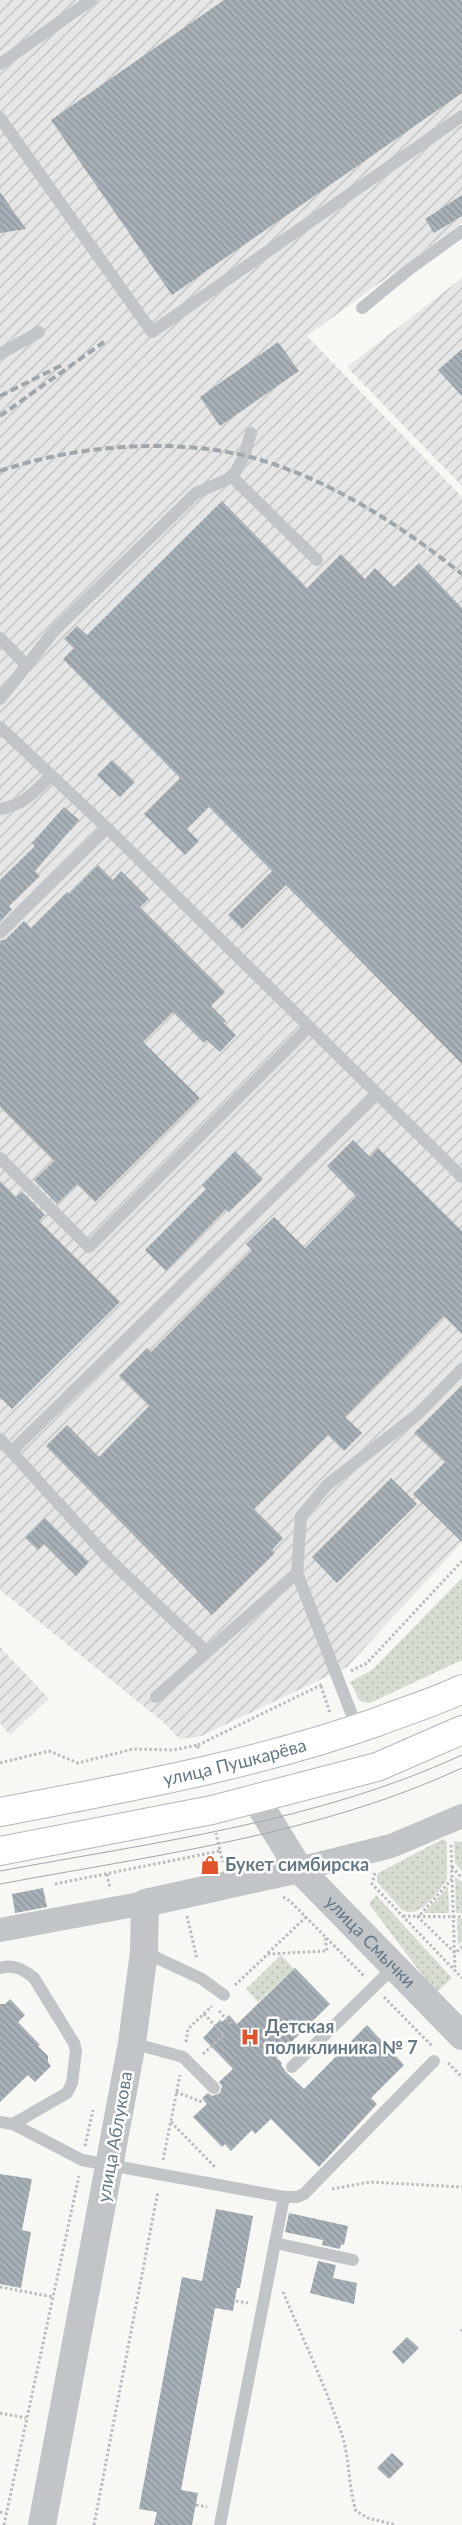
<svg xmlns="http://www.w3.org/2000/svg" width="462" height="2525" viewBox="0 0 462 2525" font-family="Lato,sans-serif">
	<defs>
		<pattern id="industrial-furrows" width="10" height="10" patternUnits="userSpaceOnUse" patternTransform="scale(1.25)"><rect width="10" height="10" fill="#e5e6e5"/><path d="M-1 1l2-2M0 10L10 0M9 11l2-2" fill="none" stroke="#bdbfbf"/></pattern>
		<pattern id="grass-dots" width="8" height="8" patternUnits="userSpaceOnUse" patternTransform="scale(1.25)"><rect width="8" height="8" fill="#d7dcd3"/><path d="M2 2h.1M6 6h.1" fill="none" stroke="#b2b7b1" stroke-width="1.8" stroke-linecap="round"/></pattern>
		<pattern id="building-back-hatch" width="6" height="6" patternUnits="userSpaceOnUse" patternTransform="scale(1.25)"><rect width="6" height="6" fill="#a7b0b6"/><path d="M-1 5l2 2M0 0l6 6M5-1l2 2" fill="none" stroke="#8c949a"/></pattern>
	</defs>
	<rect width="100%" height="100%" fill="#f7f7f4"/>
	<g fill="url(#industrial-furrows)">
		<path d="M0 0H462V223L307 336 462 497V1542L347 1667 201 1736 180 1739 163 1722 0 1590Z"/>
		<path d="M462 278V486L347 367Z"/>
		<path d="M0 1647 49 1699 10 1735 0 1723Z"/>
	</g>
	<g fill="url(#grass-dots)">
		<path d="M462 1578V1660L370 1703 360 1701 350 1682 372 1670Z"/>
		<path d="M443 1839 447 1842V1880C437 1892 420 1920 402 1910L377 1882 378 1873Z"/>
		<path d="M454 1841 462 1842V1871L455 1863Z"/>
		<path d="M455 1877 462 1882V1913H456Z"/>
		<path d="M448 1887 449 1913H424Z"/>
		<path d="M376 1895 452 1978 436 1993 369 1904Z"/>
		<path d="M457 1919H462V1941L458 1945Z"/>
		<path d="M281 1955 294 1969 258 2002 246 1989Z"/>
	</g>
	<g fill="url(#building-back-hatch)">
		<path d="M224 0H462V93L172 295 51 120Z"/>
		<path d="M0 192 26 229 0 233Z"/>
		<path d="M462 195V216L434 233 425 219Z"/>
		<path d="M278 342 299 371 220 426 200 397Z"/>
		<path d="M462 349V396L438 370Z"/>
		<path d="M222 501 307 588 341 554 365 579 375 568 394 587 419 563 462 608V1064L286 885 242 929 228 915 272 871 209 807 187 829 199 841 185 855 144 814 180 778 63 659 74 648 64 639 77 626 87 635Z"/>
		<path d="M112 760 135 782 120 797 97 775Z"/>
		<path d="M64 807 79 820 35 871 40 876 9 906 12 909 0 922V880L35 846 32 843Z"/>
		<path d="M98 865 113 880 121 871 149 899 140 907 225 992 211 1006 226 1021 224 1023 236 1035 220 1052 207 1040 204 1043 173 1012 143 1042 200 1098 95 1202 77 1184 57 1204 34 1180 54 1161 0 1107V941L6 939 24 921 31 928 67 892 69 894Z"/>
		<path d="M353 1140 370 1157 378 1148 462 1231V1334L444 1316 345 1417 362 1433 344 1451 328 1435 254 1509 283 1538 272 1550 275 1553 212 1615 46 1446 67 1425 99 1457 149 1406 119 1376 147 1348 151 1352 252 1250 246 1244 274 1217 305 1248 356 1196 327 1166Z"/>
		<path d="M235 1151 263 1179 229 1212 226 1209 166 1271 145 1250 206 1189 202 1185Z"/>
		<path d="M0 1181 16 1197 22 1192 45 1215 39 1221 120 1302 12 1409 0 1397Z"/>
		<path d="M462 1385V1542L413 1494 445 1462 414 1433Z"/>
		<path d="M391 1478 417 1504 337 1583 312 1557Z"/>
		<path d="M45 1518 89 1562 76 1576 44 1544 38 1550 25 1538Z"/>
		<path d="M43 1888 47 1907 15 1913 12 1894Z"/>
		<path d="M295 1968 330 2004 276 2057 282 2063 281 2065 286 2072 304 2089 367 2025 404 2065 371 2098 377 2104 319 2167 271 2119 255 2134 252 2130 231 2151 225 2144 222 2147 193 2117 207 2104 202 2098 208 2093 212 2096 220 2093 222 2086 219 2082 233 2069 203 2038 220 2020 222 2022 229 2015 237 2024Z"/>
		<path d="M10 1999 25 2015 18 2022 40 2045 38 2046 48 2056V2062L51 2066 35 2082 28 2075 0 2102V2004H5Z"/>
		<path d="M0 2174 32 2179 22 2230 31 2232 21 2288 0 2284Z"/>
		<path d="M216 2209 253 2216 240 2288H237L233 2311 215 2308 181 2490 198 2493 192 2525H154L157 2512 139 2509 182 2277 202 2281Z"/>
		<path d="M289 2213 348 2226 344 2245 341 2244 340 2249 322 2245 323 2240 285 2232Z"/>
		<path d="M318 2261 336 2265 333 2278 357 2283 354 2304 310 2293Z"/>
		<path d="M407 2337 419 2348 403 2364 392 2352Z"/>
		<path d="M392 2453 404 2464 389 2479 377 2468Z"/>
	</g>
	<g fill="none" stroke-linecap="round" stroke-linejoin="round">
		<g stroke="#b2b7bb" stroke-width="30">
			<g id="primary">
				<path id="s2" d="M0 1812C127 1788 254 1765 377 1722 405 1711 435 1702 462 1689"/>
				<path d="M0 1851 212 1810 377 1767 462 1730"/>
			</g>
		</g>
		<g stroke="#b9bcbf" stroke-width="3" stroke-dasharray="2.5 2.5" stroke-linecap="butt">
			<path d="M351 1671 367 1663 462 1561"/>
			<path d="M321 1686 330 1713"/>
			<path d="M198 1745 323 1684"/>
			<path d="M0 1763 49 1751 78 1763 133 1749 173 1750 198 1745V1749"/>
			<path d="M451 1845 455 1971"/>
			<path d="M220 1851 223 1862"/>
			<path d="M452 1867 462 1878"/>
			<path d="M375 1873 372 1884 462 1978"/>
			<path d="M107 1874 110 1889"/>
			<path d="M452 1879 418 1917 455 1953 462 1947"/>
			<path d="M55 1884 220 1851 216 1833"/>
			<path d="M283 1897 290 1901 364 1976"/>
			<path d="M187 1916 197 1959"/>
			<path d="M403 1916 462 1917"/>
			<path d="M268 1953 306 1917"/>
			<path d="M235 1985 268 1954 327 1951 325 1936"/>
			<path d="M384 1997 432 2046"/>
			<path d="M219 2011 232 2025"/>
			<path d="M186 2042 188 2029 212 2006"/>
			<path d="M203 2054 224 2035 204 2014"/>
			<path d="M448 2063 462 2077"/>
			<path d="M176 2092 202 2102 205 2100"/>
			<path d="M171 2122 215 2167"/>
			<path d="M85 2146 93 2110"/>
			<path d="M163 2160 180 2075"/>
			<path d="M332 2189 370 2182 462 2187"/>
			<path d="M0 2287 53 2297"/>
			<path d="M283 2292C303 2339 326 2387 342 2435 350 2460 348 2486 356 2511L368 2518 396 2525"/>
			<path d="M236 2301 248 2303"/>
			<path d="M462 2329V2332"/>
			<path d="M0 2413 26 2418"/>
			<path d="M196 2505 207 2507"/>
			<path d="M0 2512 6 2513"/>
			<path d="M4 2525 79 2176"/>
			<path d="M94 2525 158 2191"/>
		</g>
		<g stroke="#c1c5c8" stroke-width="12">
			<path d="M0 64 91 0"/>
			<path d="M0 118 152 332 462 116"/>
			<path d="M362 308 407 271 462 231"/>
			<path d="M0 354 39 332"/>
			<path d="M231 476 317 560"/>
			<path d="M0 638 27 666"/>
			<path d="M0 699 54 631 196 493 228 479 235 473 244 456 251 433"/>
			<path d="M0 727 107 828 462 1177"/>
			<path d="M0 809C23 806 35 791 51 776"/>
			<path d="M0 933 107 828"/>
			<path d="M0 1158 89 1247 309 1027"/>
			<path d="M0 1439 109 1559 207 1652"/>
			<path d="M11 1452 377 1094"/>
			<path d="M297 1573 357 1728"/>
			<path d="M156 1697 297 1573 301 1516 327 1485 418 1414 462 1369"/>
			<path d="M144 1952 202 1979 224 1995"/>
			<path d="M0 1968C13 1964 23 1969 34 1978L74 2043 76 2051 72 2083 67 2093 13 2124"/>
			<path d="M132 2043 183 2057 214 2088"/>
			<path d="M292 2067 394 1967"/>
			<path d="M0 2122 13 2124 82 2160 284 2197 220 2525"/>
			<path d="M284 2197H297L304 2194 434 2061"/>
			<path d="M275 2243 353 2260"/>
		</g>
		<g stroke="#c1c5c8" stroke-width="24">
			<path d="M299 1869 391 1846 462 1816"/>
			<path d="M0 1930 145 1903"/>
		</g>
		<g stroke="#c1c5c8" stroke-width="28">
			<path id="s1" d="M256 1799 299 1869 462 2036"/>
			<path d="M42 2525 132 2043 144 1952 145 1903 299 1869"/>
		</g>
		<use href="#primary" stroke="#fff" stroke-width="28"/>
		<g stroke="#a0a7ac" stroke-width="1">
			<path d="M0 1871C156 1842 317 1822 462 1755"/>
			<path d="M0 1884C155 1855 318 1835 462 1768"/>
		</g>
		<g stroke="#a0a7ac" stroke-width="4" stroke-dasharray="8 4" stroke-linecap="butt">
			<path d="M0 396 64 364"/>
			<path d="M0 416 104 342"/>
			<path d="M0 471C81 443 195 435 276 465 345 489 405 529 462 574"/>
		</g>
	</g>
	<defs>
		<g id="shop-bare" transform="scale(1.5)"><path d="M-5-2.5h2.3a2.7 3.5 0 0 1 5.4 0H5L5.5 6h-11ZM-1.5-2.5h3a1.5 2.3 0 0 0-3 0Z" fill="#e1532b" stroke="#fff" stroke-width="2.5" paint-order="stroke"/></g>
		<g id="hospital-bare" transform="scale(1.5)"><path d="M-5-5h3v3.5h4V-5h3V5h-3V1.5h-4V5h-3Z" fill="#e1532b" stroke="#fff" stroke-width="2.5" paint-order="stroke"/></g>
	</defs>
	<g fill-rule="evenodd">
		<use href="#shop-bare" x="210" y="1865"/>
		<use href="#hospital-bare" x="250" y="2037"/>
	</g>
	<g text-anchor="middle" stroke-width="5" stroke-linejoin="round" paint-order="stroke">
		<g font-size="18" fill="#677885" stroke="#fff">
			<text dy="6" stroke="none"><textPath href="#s2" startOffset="240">улица Пушкарёва</textPath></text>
			<text dy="6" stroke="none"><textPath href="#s1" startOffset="184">улица Смычки</textPath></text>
			<text transform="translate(115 2137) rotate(-80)" y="6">улица Аблукова</text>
		</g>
		<g font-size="18" font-weight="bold" fill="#677885" stroke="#fff" text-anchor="start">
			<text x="225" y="1871">Букет симбирска</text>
			<text x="265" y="2033">Детская<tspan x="265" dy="21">поликлиника № 7</tspan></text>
		</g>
	</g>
</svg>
